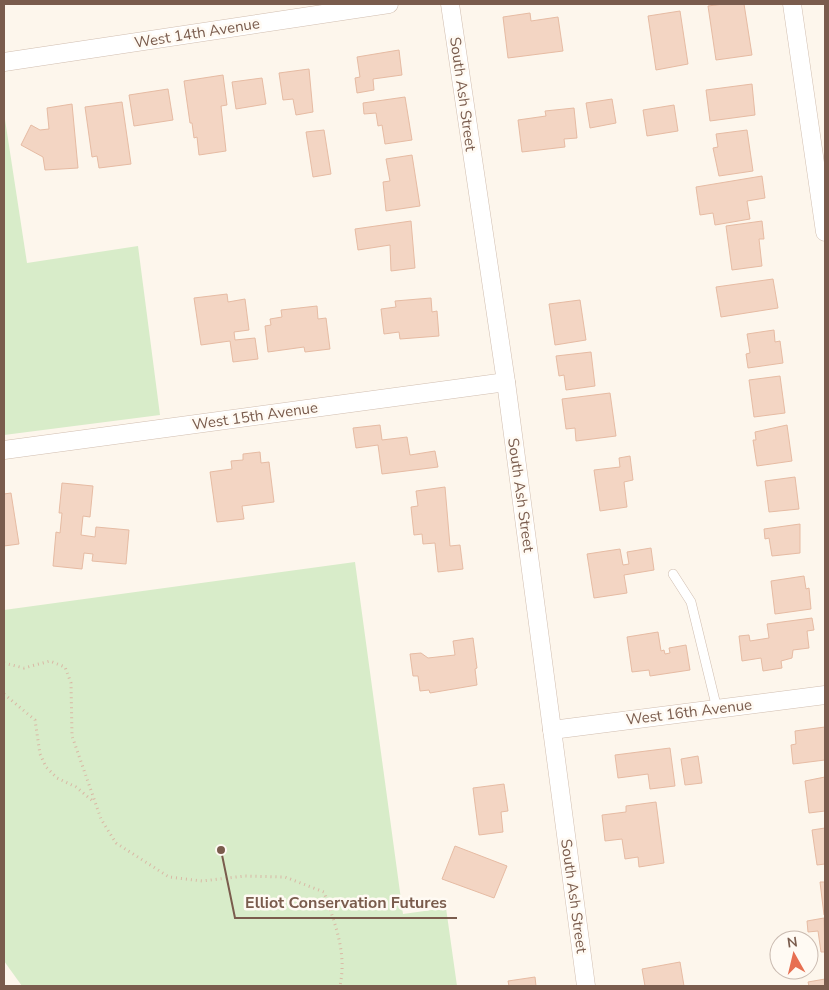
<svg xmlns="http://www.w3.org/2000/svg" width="829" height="990" viewBox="0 0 829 990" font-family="'Nunito Sans',sans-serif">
	<rect width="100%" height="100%" fill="#fdf6ec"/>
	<g fill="#d8ecc9">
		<path d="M4 113 27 263 138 246 160 415 4 435Z"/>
		<path d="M355 562 403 914 446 908 457 986H22L4 961V610Z"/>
	</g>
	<g fill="#f3d5c3" stroke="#e6bba3">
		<path d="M723 4H744L752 55 716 60 708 6Z"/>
		<path d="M680 11 688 64 656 70 648 16Z"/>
		<path d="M530 13 531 21 558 17 563 51 508 58 503 17Z"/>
		<path d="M399 50 402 75 373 79 374 90 357 93 355 78 360 77 357 57Z"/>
		<path d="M309 69 313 112 296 115 293 99 283 100 279 73Z"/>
		<path d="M223 75 227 105 221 106 226 151 199 155 197 137 194 138 192 123H190L184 81Z"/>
		<path d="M262 78 266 104 236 109 232 82Z"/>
		<path d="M752 84 755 115 710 121 706 90Z"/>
		<path d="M168 89 173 120 134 126 129 95Z"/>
		<path d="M405 97 412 140 385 144 382 125 378 126 376 113 364 114 363 103Z"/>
		<path d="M612 99 616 123 590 128 586 103Z"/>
		<path d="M122 102 131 164 99 168 97 156 92 157 85 107Z"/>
		<path d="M72 104 78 168 45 170 43 157 21 145 31 125 40 130 49 129 47 108Z"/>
		<path d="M674 105 678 131 647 136 643 110Z"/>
		<path d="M574 108 577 138 564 139 565 147 522 152 518 120 546 116 545 111Z"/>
		<path d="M324 130 331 174 313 177 306 132Z"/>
		<path d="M747 130 753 171 719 176 713 148 718 147 716 134Z"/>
		<path d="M412 155 420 206 386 211 383 182 390 181 386 159Z"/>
		<path d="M762 176 765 198 747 201 750 219 715 225 713 213 700 215 696 187Z"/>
		<path d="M411 221 415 268 391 271 390 245 358 250 355 229Z"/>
		<path d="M762 221 764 239H759L762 266 732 270 726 226Z"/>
		<path d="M773 279 778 308 721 317 716 287Z"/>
		<path d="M227 294 228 302 245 299 249 330 234 332 235 340 255 338 258 359 233 362 230 341 201 345 194 298Z"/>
		<path d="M431 298 432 312 437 311 439 336 400 339 399 332 384 334 381 309 396 307 395 301Z"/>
		<path d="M580 300 586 340 555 345 549 304Z"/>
		<path d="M317 306 318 319 326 318 330 349 305 352 304 347 268 352 265 326 271 325 270 319 282 317 281 310Z"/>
		<path d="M774 330 775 342 780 341 783 363 748 368 746 354 750 353 747 334Z"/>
		<path d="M591 352 595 386 566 390 564 375 559 376 556 356Z"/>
		<path d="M780 376 785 413 754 417 749 380Z"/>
		<path d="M610 393 616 436 576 441 575 428 566 429 562 399Z"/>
		<path d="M380 425 382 440 407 437 410 455 435 451 438 467 382 474 378 445 356 448 353 428Z"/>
		<path d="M787 425 792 461 757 466 753 440H756L755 432Z"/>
		<path d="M260 452 261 463 269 462 274 502 242 506 244 519 217 522 210 472 232 469 231 461 243 460V454Z"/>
		<path d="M630 456 633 480 624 482 627 507 600 511 594 470 620 467 619 458Z"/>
		<path d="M795 477 799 509 769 512 765 481Z"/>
		<path d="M62 483 93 486 90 517 83 516 81 535 95 537 96 527 129 530 126 564 92 561 93 554 84 553 82 569 53 566 56 532 60 533 62 513H59Z"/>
		<path d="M445 487 450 546 460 545 463 569 438 572 435 543 423 544 422 534 414 535 411 507 418 506 416 491Z"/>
		<path d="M11 493 19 544 4 546V494Z"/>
		<path d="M800 524V553L772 556 769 538 765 539 764 529Z"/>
		<path d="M651 548 654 570 624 575 627 593 594 598 587 554 620 549 623 565 629 564 627 552Z"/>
		<path d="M804 576 806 589 809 588 811 609 775 614 771 581Z"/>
		<path d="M812 618 814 630 807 631 809 648 793 650 792 658 781 661 782 668 763 671 761 658 742 661 739 636 749 635 750 641 769 638 767 624Z"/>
		<path d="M658 632 661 651 664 650 665 654 670 653 669 648 686 645 690 670 650 676 649 670 632 672 627 637Z"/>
		<path d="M473 638 477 668 475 669 477 685 430 693 429 690 420 691 418 676H413L410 654 421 653 428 658 455 655 453 641Z"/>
		<path d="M825 727V760L793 764 791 745 796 744 795 731Z"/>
		<path d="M670 748 675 786 650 789 648 774 618 778 615 755Z"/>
		<path d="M698 756 702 783 685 785 681 759Z"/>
		<path d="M825 777V811L809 813 805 781Z"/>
		<path d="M504 784 508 811 501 812 503 832 479 835 473 788Z"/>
		<path d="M656 802 664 863 639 867 638 857 625 859 622 839 605 841 602 815 626 812V806Z"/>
		<path d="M825 828V864L817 865 812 830Z"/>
		<path d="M455 846 507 866 494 898 442 879Z"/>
		<path d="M820 882H825V915H824Z"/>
		<path d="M824 918 825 952H821L818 931 808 932 807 921Z"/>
		<path d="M680 962 684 986H645L642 969Z"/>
		<path d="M535 977 536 986H509L508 981Z"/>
		<path d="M825 979V986H809L808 982Z"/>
	</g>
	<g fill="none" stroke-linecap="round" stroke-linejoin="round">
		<g stroke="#d1beb0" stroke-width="10">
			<path id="lane" d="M673 574 691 602 717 709"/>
		</g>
		<g stroke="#d1beb0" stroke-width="19">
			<g id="street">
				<path d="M450 4 506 382 586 986"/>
				<path d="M792 4 825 232"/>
				<path d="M4 62 389 4"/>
				<path d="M4 450 506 382"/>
				<path d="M552 730 825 695"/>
			</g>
		</g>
		<g stroke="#d9b8a5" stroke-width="3" stroke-dasharray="1 4" stroke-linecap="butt">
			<path d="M4 663 24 668 50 661 65 667 71 683 72 736 101 819 116 843 169 877 202 881 245 876 285 877 324 892C335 924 347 952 340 986"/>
			<path d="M4 694 35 720 40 754 46 767 57 778 76 787 94 802"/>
		</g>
		<use href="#lane" stroke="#fff" stroke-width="9"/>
		<use href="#street" stroke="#fff" stroke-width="18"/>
	</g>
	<g text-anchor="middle" stroke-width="5" stroke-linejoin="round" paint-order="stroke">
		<g font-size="15" fill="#7a5c4d" stroke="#fffaf3">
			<text transform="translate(197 33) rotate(-9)" y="5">West 14th Avenue</text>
			<text transform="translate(463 94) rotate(82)" y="5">South Ash Street</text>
			<text transform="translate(255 416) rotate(-8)" y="5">West 15th Avenue</text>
			<text transform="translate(521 495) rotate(82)" y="5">South Ash Street</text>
			<text transform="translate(689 712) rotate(-7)" y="5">West 16th Avenue</text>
			<text transform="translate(574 896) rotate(82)" y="5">South Ash Street</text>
		</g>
	</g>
	<path fill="none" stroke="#7a5c4d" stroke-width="2" d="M221 850L235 918H457"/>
	<circle fill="#7a5c4d" stroke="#fffaf3" stroke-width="2" cx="221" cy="850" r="5"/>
	<g font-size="16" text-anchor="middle" font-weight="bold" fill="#7a5c4d" stroke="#fffaf3" stroke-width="5" stroke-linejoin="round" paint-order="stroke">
		<text x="346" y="908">Elliot Conservation Futures</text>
	</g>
	<rect width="829" height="990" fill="none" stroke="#7a5c4d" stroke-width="10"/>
	<g transform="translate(794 955) rotate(352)"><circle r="24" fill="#fffaf3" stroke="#cabbb1"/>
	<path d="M0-4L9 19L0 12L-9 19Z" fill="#e76f51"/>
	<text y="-8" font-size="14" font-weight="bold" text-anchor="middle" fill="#7a5c4d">N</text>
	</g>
</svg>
